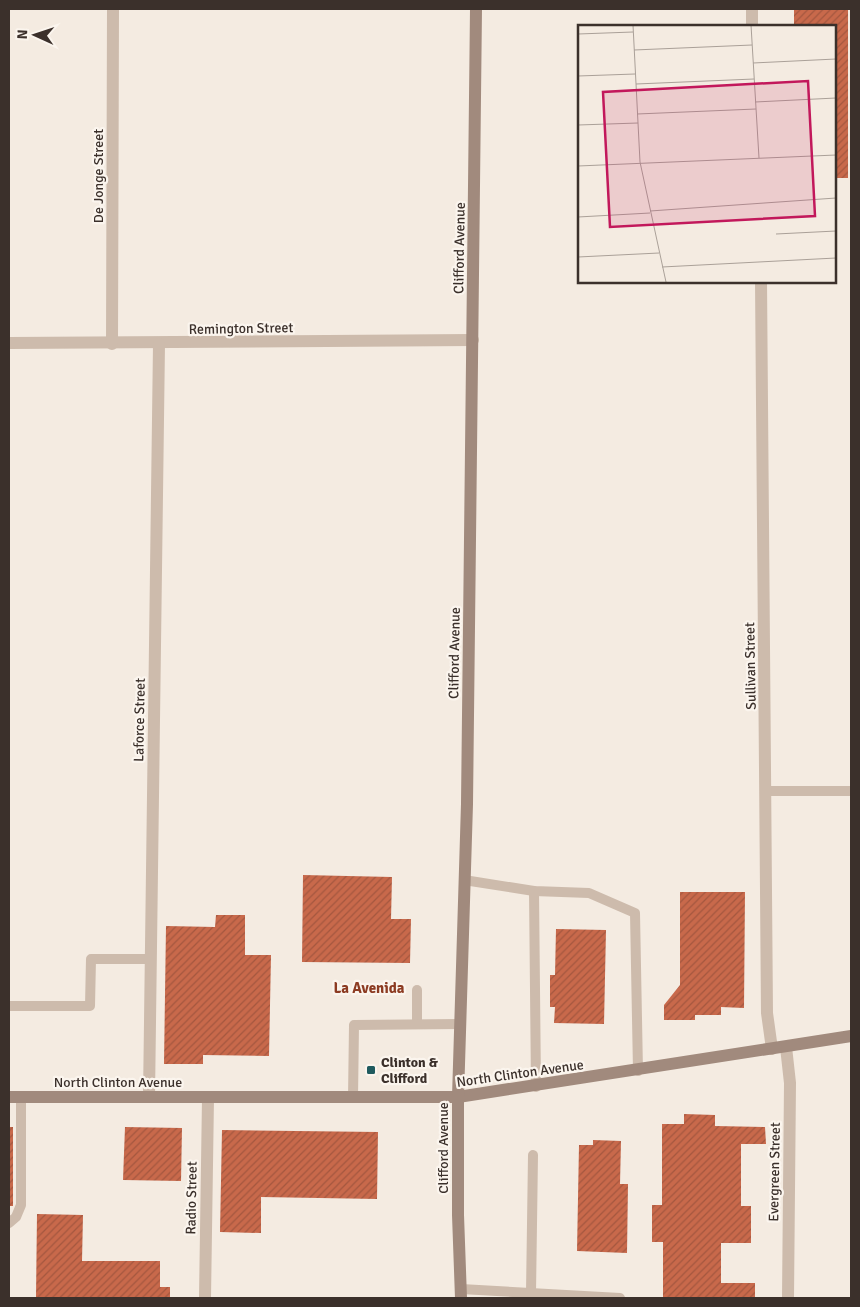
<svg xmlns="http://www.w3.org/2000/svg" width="860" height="1307" viewBox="0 0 860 1307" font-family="Signika,sans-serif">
	<defs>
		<pattern id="building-hatch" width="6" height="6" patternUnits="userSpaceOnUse" patternTransform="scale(1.25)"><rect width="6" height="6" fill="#c8694b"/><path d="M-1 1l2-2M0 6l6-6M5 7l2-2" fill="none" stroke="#a4573f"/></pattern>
	</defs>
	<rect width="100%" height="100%" fill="#f4ebe1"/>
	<g fill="url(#building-hatch)">
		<path d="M794 9H848V178H834V26H794Z"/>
		<path d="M303 875 392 877 391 919H411L410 963 302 962Z"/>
		<path d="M680 892H745L744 1008 721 1007V1015H695V1020H664V1005L680 985Z"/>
		<path d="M216 915H245V955H271L269 1056 203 1055V1064H164L166 926 215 927Z"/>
		<path d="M556 929 606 930 604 1024 554 1023 555 1007H550V975H555Z"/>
		<path d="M684 1114 715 1115V1126L765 1127 766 1144H741V1206H751V1243H721V1283H755V1298H663V1242H652V1205H662V1124H684Z"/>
		<rect x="9" y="1127" width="4" height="79"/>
		<path d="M125 1127 182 1128 181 1181 123 1180Z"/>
		<path d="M222 1130 378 1132 377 1199 261 1197V1233L220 1232Z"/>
		<path d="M593 1140 621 1141 620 1184H628L627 1253 577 1251 579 1145H593Z"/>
		<path d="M37 1214 83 1215 82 1261H160V1287H170V1298H36Z"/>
	</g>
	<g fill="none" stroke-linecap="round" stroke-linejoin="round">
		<g stroke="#cdbbac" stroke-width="10">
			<path d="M766 791H851"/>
			<path d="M464 880 534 891 589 893 635 913 638 1071"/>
			<path d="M534 891 536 1087"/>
			<path d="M417 990V1024"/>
			<path d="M9 1006H90L91 959H150"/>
			<path d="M353 1098 354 1025 459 1024"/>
			<path d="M9 1223 16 1217 21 1205V1097"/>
			<path d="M461 1289 620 1298"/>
			<path d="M531 1293 533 1155"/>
		</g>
		<g stroke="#cdbbac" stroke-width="12">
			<path d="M752 26V9"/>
			<path d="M761 281 767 1013 772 1049"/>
			<path d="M9 343 473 340"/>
			<path d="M112 344 113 9"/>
			<path d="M786 1047 790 1083 788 1298"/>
			<path d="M149 1097 159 344"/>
			<path d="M205 1298 208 1098"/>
		</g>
		<g stroke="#a18a7d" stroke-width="12">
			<path d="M9 1097H458L851 1036"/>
			<path d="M461 1298 458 1215V1097L467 804 476 9"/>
		</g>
	</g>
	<rect fill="#1f5a5e" stroke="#fbf5ee" stroke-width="2" x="366" y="1065" width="10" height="10" rx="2.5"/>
	<g text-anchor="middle" stroke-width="4.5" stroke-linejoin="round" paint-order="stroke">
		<g font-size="14" fill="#3b302b" stroke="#fbf5ee">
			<text transform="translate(98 176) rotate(-90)" y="5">De Jonge Street</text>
			<text transform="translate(459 248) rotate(-89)" y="5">Clifford Avenue</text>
			<text transform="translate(241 328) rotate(-1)" y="5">Remington Street</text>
			<text transform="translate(454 653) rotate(-89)" y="5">Clifford Avenue</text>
			<text transform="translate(750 666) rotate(-91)" y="5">Sullivan Street</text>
			<text transform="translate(139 720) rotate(-89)" y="5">Laforce Street</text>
			<text transform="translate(520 1073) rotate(-8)" y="5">North Clinton Avenue</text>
			<text x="118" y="1087">North Clinton Avenue</text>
			<text transform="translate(443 1148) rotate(-90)" y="5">Clifford Avenue</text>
			<text transform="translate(774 1172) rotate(-89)" y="5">Evergreen Street</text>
			<text transform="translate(191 1198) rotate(-89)" y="5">Radio Street</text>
		</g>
		<g font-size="14" font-weight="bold" fill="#3b302b" stroke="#fbf5ee" text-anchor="start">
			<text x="381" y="1067">Clinton &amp;<tspan x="381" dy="16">Clifford</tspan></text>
		</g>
		<g font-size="15" font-weight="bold" fill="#8c3b22" stroke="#fbf5ee">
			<text x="369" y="993">La Avenida</text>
		</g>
	</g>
	<g transform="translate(578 25)">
		<rect width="258" height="258" fill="#f4ebe1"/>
		<path fill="none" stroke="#aaa098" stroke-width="1" d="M55 0 62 137 88 257M173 0 181 133M0 9 55 7M56 25 174 20M175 38 258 34M0 51 57 49M58 59 176 54M177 77 258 73M59 89 178 84M0 100 60 98M0 141 258 130M72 186 258 173M0 192 72 188M198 209 258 206M0 232 81 228M84 242 258 233"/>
		<path fill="#c2185b" fill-opacity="0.15" stroke="#c2185b" stroke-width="2.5" d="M230 56 237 191 32 202 25 67Z"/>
		<rect width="258" height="258" fill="none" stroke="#3b302b" stroke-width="2.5"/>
	</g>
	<rect width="860" height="1307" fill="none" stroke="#3b302b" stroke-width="20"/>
	<g transform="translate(35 35) rotate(273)" stroke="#fbf5ee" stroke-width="4" paint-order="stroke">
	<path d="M0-4L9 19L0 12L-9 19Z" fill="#3b302b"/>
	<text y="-8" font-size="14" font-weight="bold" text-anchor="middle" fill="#3b302b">N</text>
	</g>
</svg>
